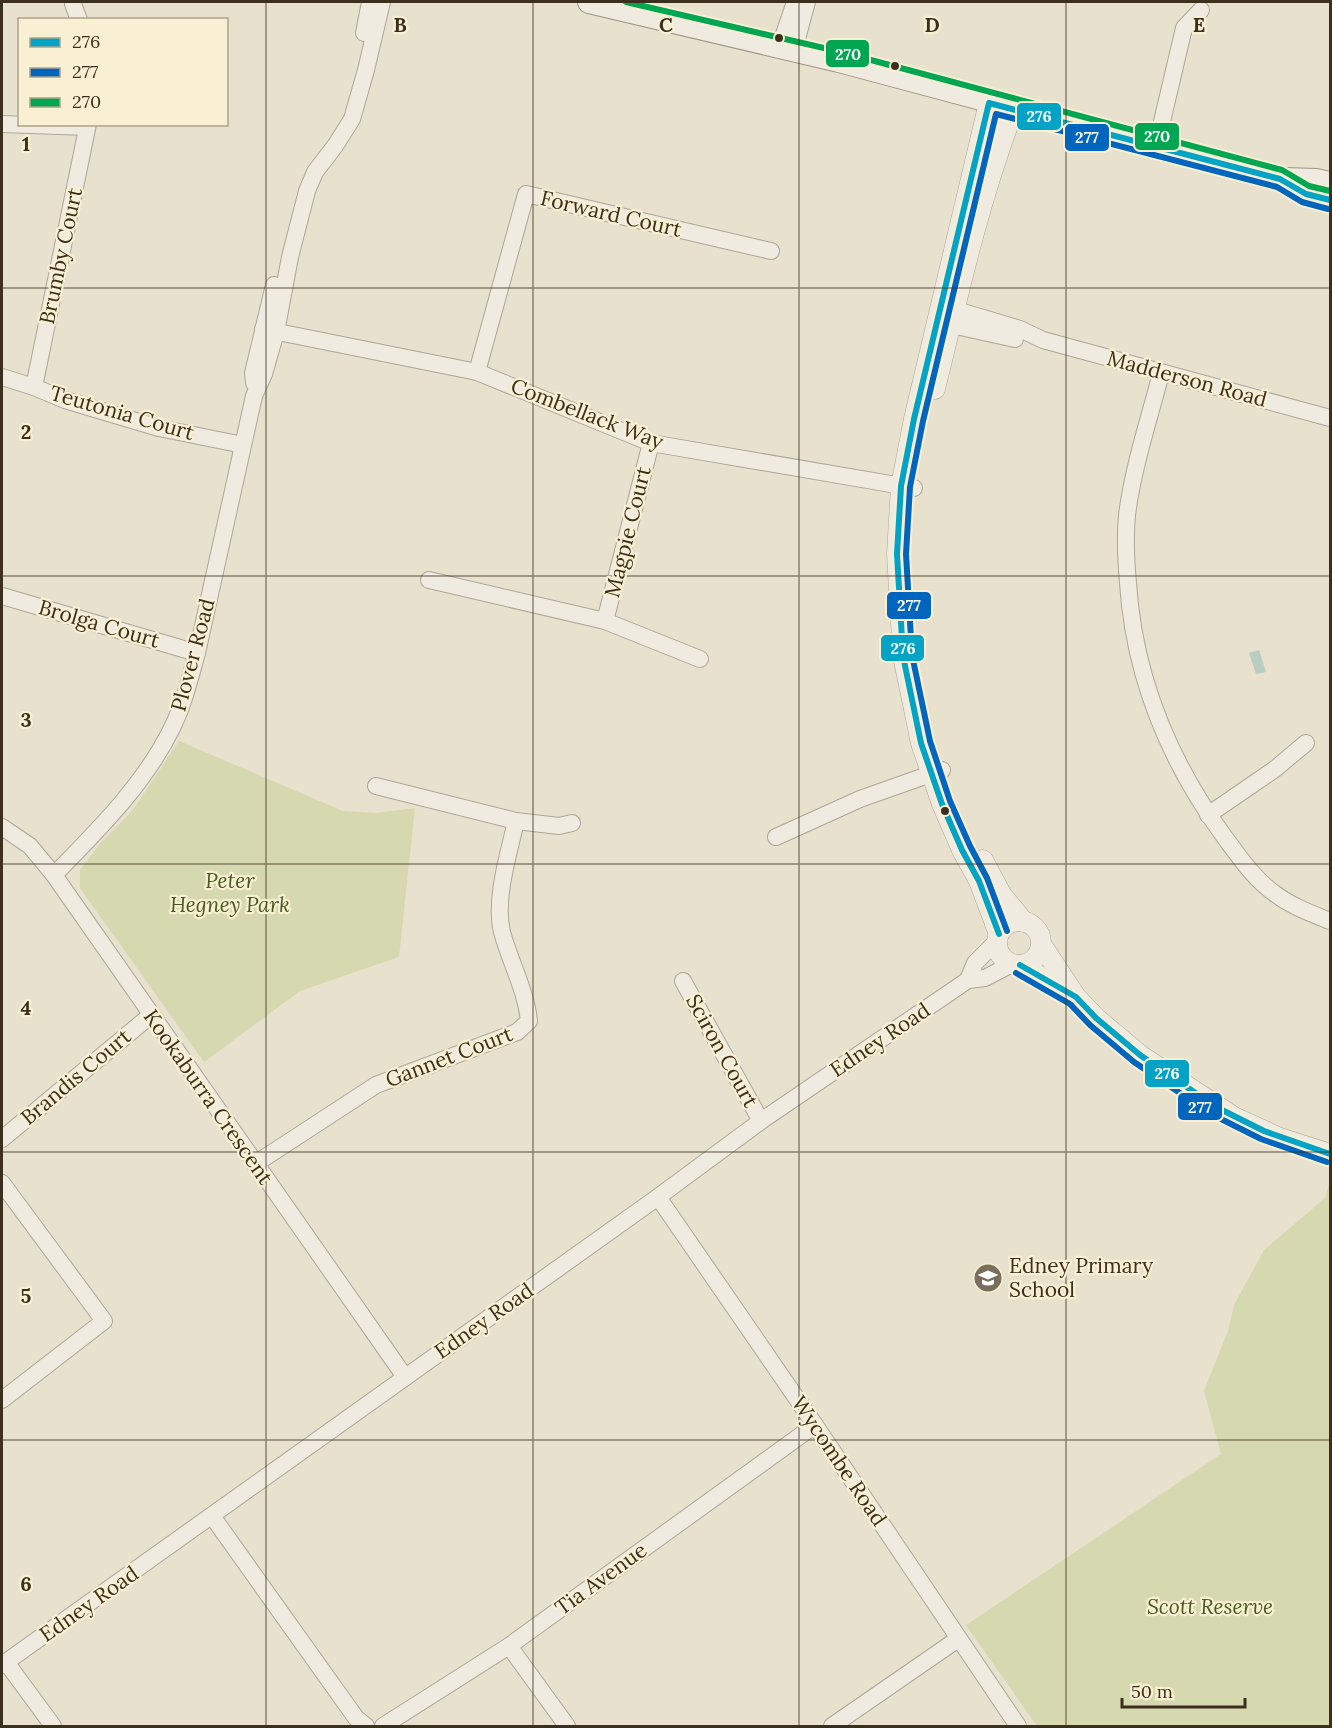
<svg xmlns="http://www.w3.org/2000/svg" width="1332" height="1728" viewBox="0 0 1332 1728" font-family="Lora,serif">
	<rect width="100%" height="100%" fill="#e8e1ce"/>
	<g fill="#d6d8af">
		<path d="M179 741 343 811 376 813 415 808 399 957 300 991 204 1062 80 888V870L99 845 133 810Z"/>
		<path d="M1330 1181V1726H1037L966 1625 1221 1454 1204 1391 1228 1331 1234 1305 1264 1250 1325 1198Z"/>
	</g>
	<path fill="#bacdc2" d="M1259 650 1266 672 1256 674 1249 653Z"/>
	<g fill="none" stroke-linecap="round" stroke-linejoin="round">
		<g stroke="#ada697" stroke-width="18">
			<g id="minor">
				<path d="M73 4 79 20"/>
				<path d="M364 33 370 2"/>
				<path d="M780 46 795 2"/>
				<path d="M794 50 807 2"/>
				<path d="M2 124 87 127"/>
				<path d="M1156 147 1184 28 1201 10"/>
				<path d="M943 306 1020 329 1043 340 1330 418"/>
				<path d="M938 322 1015 339"/>
				<path d="M263 329 477 372 651 443 914 488"/>
				<path d="M477 372 526 194 771 251"/>
				<path d="M1161 373C1149 420 1133 467 1127 515 1125 537 1126 561 1128 583 1134 676 1168 759 1223 835 1238 855 1253 878 1274 893 1291 906 1310 913 1330 921"/>
				<path d="M2 377 34 387 65 400 159 428 243 445"/>
				<path d="M254 383 253 373 274 285"/>
				<path d="M34 387 88 124"/>
				<path d="M429 580 605 621 700 659"/>
				<path d="M2 596 197 653"/>
				<path d="M605 621 651 443"/>
				<path d="M376 786 516 821 559 826 572 823"/>
				<path d="M1208 815 1275 769 1306 743"/>
				<path d="M2 827 30 846 54 875 405 1377"/>
				<path d="M776 837 860 799 942 770"/>
				<path d="M54 875C98 830 144 785 172 728 184 704 190 678 197 653L254 396 264 374 276 332 290 257 307 191 315 172 335 146 352 119 366 70 382 2"/>
				<path d="M968 980 975 963 997 941"/>
				<path d="M683 981 761 1121"/>
				<path d="M2 1139 151 1015"/>
				<path d="M255 1164 376 1085 517 1032 529 1021C526 990 510 962 502 932 494 899 509 853 516 821"/>
				<path d="M2 1183 104 1321 2 1400"/>
				<path d="M658 1197 815 1425 1018 1726"/>
				<path d="M212 1516 356 1718 366 1726"/>
				<path d="M509 1646 567 1726"/>
				<path d="M6 1662 53 1726"/>
				<path d="M2 1665 658 1197 761 1121 968 980 985 978 1012 964"/>
				<path d="M383 1726 509 1646 815 1425"/>
				<path d="M832 1726 958 1639"/>
			</g>
		</g>
		<g stroke="#ada697" stroke-width="21">
			<g id="tertiary">
				<path d="M989 103 914 419 901 486 897 554 903 656 921 743 942 804 962 850 979 881 999 934"/>
				<path d="M935 389C958 295 979 200 1014 109"/>
				<path d="M983 860 1001 894 1024 922"/>
				<circle cx="1019" cy="943" r="22"/>
				<path d="M1041 944 1076 997 1096 1018 1140 1055 1234 1117 1280 1138 1330 1154"/>
				<path d="M1020 965 1071 994"/>
			</g>
		</g>
		<g stroke="#9d9586" stroke-width="24">
			<g id="secondary">
				<path d="M589 2 839 61 1280 179 1306 194 1330 200"/>
				<path d="M1284 179 1316 180 1330 183"/>
			</g>
		</g>
		<use href="#minor" stroke="#efebe1" stroke-width="16"/>
		<use href="#tertiary" stroke="#efebe1" stroke-width="20"/>
		<use href="#secondary" stroke="#efebe1" stroke-width="22"/>
		<g stroke="#f9f0d4" stroke-width="10">
			<g id="bus-1">
				<path d="M999 934 979 881 962 850 942 804 921 743 903 656 897 554 901 486 914 419 989 103 1280 179 1306 194 1330 200"/>
				<path d="M1020 965 1076 997 1096 1018 1140 1055 1216 1107 1264 1131 1330 1154"/>
			</g>
		</g>
		<g stroke="#f9f0d4" stroke-width="10">
			<g id="bus-2">
				<path d="M1007 931 987 878 970 846 950 801 930 741 912 655 906 554 910 487 923 421 996 114 1277 187 1302 202 1328 209"/>
				<path d="M1016 973 1070 1004 1090 1025 1134 1062 1211 1114 1261 1139 1327 1162"/>
			</g>
		</g>
		<g stroke="#f9f0d4" stroke-width="10">
			<path id="bus-3" d="M626 2 841 52 1282 170 1309 186 1330 191"/>
		</g>
		<use href="#bus-1" stroke="#03a3c5" stroke-width="6"/>
		<use href="#bus-2" stroke="#0065bd" stroke-width="6"/>
		<use href="#bus-3" stroke="#00a651" stroke-width="6"/>
	</g>
	<path fill="none" stroke="#3d2f1d" stroke-width="1.5" stroke-opacity="0.55" d="M266 2V1726M533 2V1726M799 2V1726M1066 2V1726M2 288H1330M2 576H1330M2 864H1330M2 1152H1330M2 1440H1330"/>
	<defs>
		<g id="school-disc" transform="scale(1.5)"><circle r="9.5" fill="#796d5b" stroke="#f9f0d4"/><path d="M0-5L7-2L0 1L-7-2ZM-4 1L0 2.5L4 1V4Q0 6-4 4Z" fill="#fff"/></g>
	</defs>
	<g fill-rule="evenodd">
		<use href="#school-disc" x="988" y="1278"/>
	</g>
	<g fill="#3d2f1d" stroke="#f9f0d4" stroke-width="2">
		<circle cx="779" cy="38" r="5"/>
		<circle cx="895" cy="66" r="5"/>
		<circle cx="945" cy="811" r="5"/>
	</g>
	<g text-anchor="middle" stroke-width="4.5" stroke-linejoin="round" paint-order="stroke">
		<g font-size="21" fill="#3d2f1d" stroke="#f9f0d4">
			<text transform="translate(611 214) rotate(13)" y="7">Forward Court</text>
			<text transform="translate(61 256) rotate(-78)" y="7">Brumby Court</text>
			<text transform="translate(1187 379) rotate(15)" y="7">Madderson Road</text>
			<text transform="translate(122 413) rotate(16)" y="7">Teutonia Court</text>
			<text transform="translate(587 414) rotate(21)" y="7">Combellack Way</text>
			<text transform="translate(628 532) rotate(-76)" y="7">Magpie Court</text>
			<text transform="translate(99 624) rotate(16)" y="7">Brolga Court</text>
			<text transform="translate(193 655) rotate(-75)" y="7">Plover Road</text>
			<text transform="translate(880 1040) rotate(-34)" y="7">Edney Road</text>
			<text transform="translate(722 1051) rotate(61)" y="7">Sciron Court</text>
			<text transform="translate(449 1057) rotate(-21)" y="7">Gannet Court</text>
			<text transform="translate(76 1077) rotate(-40)" y="7">Brandis Court</text>
			<text transform="translate(208 1097) rotate(55)" y="7">Kookaburra Crescent</text>
			<text transform="translate(484 1321) rotate(-35)" y="7">Edney Road</text>
			<text transform="translate(839 1461) rotate(56)" y="7">Wycombe Road</text>
			<text transform="translate(601 1579) rotate(-36)" y="7">Tia Avenue</text>
			<text transform="translate(89 1604) rotate(-35)" y="7">Edney Road</text>
		</g>
		<g font-size="21" font-style="italic" fill="#495b22" stroke="#f9f0d4">
			<text x="230" y="888">Peter<tspan x="230" dy="24">Hegney Park</tspan></text>
			<text x="1210" y="1614">Scott Reserve</text>
		</g>
		<g font-size="21" fill="#3d2f1d" stroke="#f9f0d4" text-anchor="start">
			<text x="1009" y="1273">Edney Primary<tspan x="1009" dy="24">School</tspan></text>
		</g>
	</g>
	<g font-size="20" text-anchor="middle" font-weight="bold" fill="#3d2f1d" stroke="#f9f0d4" stroke-width="4.5" stroke-linejoin="round" paint-order="stroke">
		<text x="400" y="32">B</text>
		<text x="666" y="32">C</text>
		<text x="932" y="32">D</text>
		<text x="1199" y="32">E</text>
		<text x="26" y="151">1</text>
		<text x="26" y="439">2</text>
		<text x="26" y="727">3</text>
		<text x="26" y="1015">4</text>
		<text x="26" y="1303">5</text>
		<text x="26" y="1591">6</text>
	</g>
	<g stroke="#f9f0d4" stroke-width="2">
		<rect x="825" y="39" width="45" height="29" rx="6" fill="#00a651"/>
		<rect x="1016" y="102" width="46" height="29" rx="6" fill="#03a3c5"/>
		<rect x="1134" y="122" width="46" height="29" rx="6" fill="#00a651"/>
		<rect x="1064" y="123" width="46" height="29" rx="6" fill="#0065bd"/>
		<rect x="886" y="591" width="46" height="29" rx="6" fill="#0065bd"/>
		<rect x="880" y="634" width="45" height="28" rx="6" fill="#03a3c5"/>
		<rect x="1144" y="1059" width="46" height="29" rx="6" fill="#03a3c5"/>
		<rect x="1177" y="1092" width="46" height="29" rx="6" fill="#0065bd"/>
	</g>
	<g font-size="16" text-anchor="middle" font-weight="bold" fill="#fff">
		<text x="848" y="60">270</text>
		<text x="1039" y="122">276</text>
		<text x="1157" y="142">270</text>
		<text x="1087" y="143">277</text>
		<text x="909" y="611">277</text>
		<text x="903" y="654">276</text>
		<text x="1167" y="1079">276</text>
		<text x="1200" y="1113">277</text>
	</g>
	<rect width="1332" height="1728" fill="none" stroke="#3d2f1d" stroke-width="6"/>
	<rect x="18" y="18" width="210" height="108" fill="#f9f0d4" stroke="#aea38b" stroke-width="1.5"/>
	<rect x="30" y="38" width="30" height="9" fill="#03a3c5" stroke="#aea38b" stroke-width="1.5"/>
	<text x="72" y="48" font-size="18" fill="#3d2f1d">276</text>
	<rect x="30" y="68" width="30" height="9" fill="#0065bd" stroke="#aea38b" stroke-width="1.5"/>
	<text x="72" y="78" font-size="18" fill="#3d2f1d">277</text>
	<rect x="30" y="98" width="30" height="9" fill="#00a651" stroke="#aea38b" stroke-width="1.5"/>
	<text x="72" y="108" font-size="18" fill="#3d2f1d">270</text>
	<path d="M1122 1698v9h123v-9" fill="none" stroke="#3d2f1d" stroke-width="3"/>
	<text x="1131" y="1698" font-size="18" fill="#3d2f1d" stroke="#f9f0d4" stroke-width="4.5" paint-order="stroke">50 m</text>
</svg>
